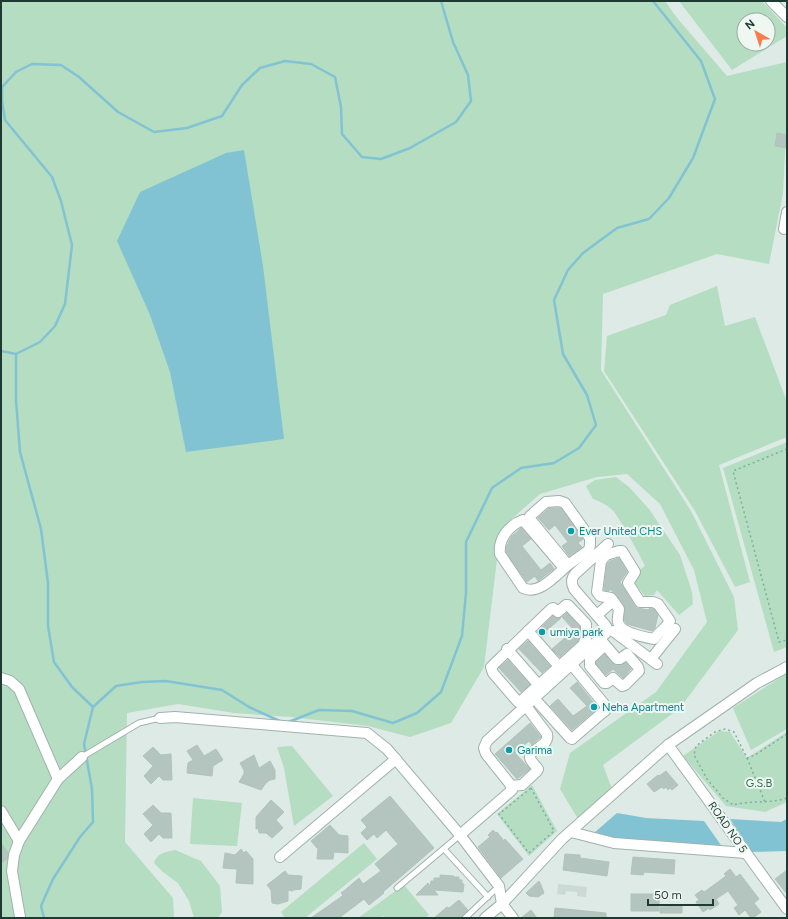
<svg xmlns="http://www.w3.org/2000/svg" width="788" height="919" viewBox="0 0 788 919" font-family="Figtree,sans-serif">
	<rect width="100%" height="100%" fill="#ddeae5"/>
	<path fill="#cbdad4" d="M558 884 587 887 586 897 577 896V892L566 891 565 895 557 894Z"/>
	<g fill="#b5ddc1" fill-rule="evenodd">
		<path d="M1 1H665L677 18 727 76 787 62V111L783 193 769 264 717 254 603 294 601 370 691 511 734 597 738 630 680 708 603 765 612 789 578 819 560 789 570 753 656 692 707 622 694 570 660 504 627 474 597 477 540 494 506 524 498 551 484 667 451 723 410 737 368 726 291 717 234 713 178 704 127 713 125 842 173 898 174 918H1Z"/>
		<path d="M679 1H762L787 28V36L732 70ZM744 20H768V44H744Z"/>
		<path d="M717 286 725 326 755 317 787 402V437L719 465 750 582 735 587 695 511 604 371 607 336 666 315 670 305Z"/>
		<path d="M787 442V647L774 652 723 468Z"/>
		<path d="M616 477 629 487 649 509 680 555 692 592 693 604 679 615 657 590 654 595 645 596 630 577 645 566C644 562 617 514 614 512 608 505 601 502 593 499L586 486 595 480Z"/>
		<path d="M787 673V729L751 750 733 708Z"/>
		<path d="M719 731 730 732 747 758 787 732V802L765 812 726 806 683 756Z"/>
		<path d="M292 746 333 796 294 826 284 768 277 747Z"/>
		<path d="M532 785 557 831 529 856 497 814Z"/>
		<path d="M193 798 242 803 237 846 190 844Z"/>
		<path d="M364 843 377 859 305 918H285L281 912Z"/>
		<path d="M175 850 201 861 220 886 222 912 218 918H194L189 901 178 883 163 872 154 863C157 853 166 852 175 850Z"/>
		<path d="M404 885 429 915 425 918H385L383 916 380 918H358Z"/>
	</g>
	<g fill="#82c3d3">
		<path d="M244 150 263 266 284 439 186 452 170 372 150 315 117 241 140 192 226 153Z"/>
		<path d="M617 813 646 818 704 821 723 848 615 840 594 833Z"/>
		<path d="M730 819 781 822 787 819V851L752 852Z"/>
	</g>
	<g fill="none" stroke-linecap="round" stroke-linejoin="round">
		<g stroke="#82c3d3" stroke-width="2.5">
			<path d="M1 351 16 354V400L20 452 41 529 48 583V626L54 662 72 687 93 707 84 744 92 789 93 822 80 837 53 879 41 906 44 918"/>
			<path d="M16 354 40 342 55 326 65 304 72 245 61 201 52 177 5 120 2 101V87L16 72 32 64 61 65 79 77 118 112 154 132 187 128 222 116 242 85 260 68 285 61 311 64 335 77 341 107 342 134 362 157 381 159 410 148 456 122 471 101 468 75 453 42 441 1"/>
			<path d="M93 707 116 686 142 682 166 681 222 690 249 707 282 722"/>
			<path d="M286 723 319 710 352 711 393 723 417 713 441 692 462 636 466 593V542L492 488 521 468 554 463 579 448 596 425 587 395 563 354 554 300 568 270 583 253 617 228 649 219 669 198 693 158 715 99 701 61 653 1"/>
		</g>
	</g>
	<g fill="#b3c5be" stroke="#b0c4bc">
		<path d="M777 133 787 135V148L775 146Z"/>
		<path d="M549 508H561L583 539 578 543 582 547 569 556 562 546 568 542 555 525 549 530 538 518Z"/>
		<path d="M521 528 531 539 522 546 541 570 550 563 554 569 538 581 535 576 527 582 506 552 507 545 509 544 508 543 511 537Z"/>
		<path d="M619 558 627 572 620 582 634 605 637 608 648 610 650 608 654 609 658 615 655 628 652 631 627 624 624 620 625 609 624 605 616 594 610 589 609 591 604 590 607 564 610 561Z"/>
		<path d="M567 613 580 627V631L577 633 580 637 578 641 560 657 552 649 574 630 562 617Z"/>
		<path d="M553 616 556 618H561L546 631 547 633 542 637 537 632Z"/>
		<path d="M528 641 550 666 542 673 519 649Z"/>
		<path d="M605 654 616 666 626 663 631 669 623 678 613 669 606 675 596 664V662Z"/>
		<path d="M508 660 530 685 521 692 499 668Z"/>
		<path d="M577 682 598 708 572 730 550 706 558 699 573 716 587 706 570 688Z"/>
		<path d="M530 723 541 737 532 745 529 741 515 753 530 769 517 779 495 754Z"/>
		<path d="M197 745 204 756 216 749 223 760 213 766 212 776 187 773 188 763 193 760 187 751Z"/>
		<path d="M153 747 161 755 171 754 172 780H163L159 776 151 784 144 776 153 766 143 756Z"/>
		<path d="M254 755 259 768 270 761 275 770V779L270 780 266 783 261 790 239 782 244 774V770L240 763Z"/>
		<path d="M666 771 678 785 672 790 670 788 668 790 666 787 664 789 662 787 654 792 647 784 658 775 659 776Z"/>
		<path d="M390 796 434 848 383 892 384 893 369 905 364 899 339 918H311L341 897 343 895 341 893 345 890 359 878 363 884 381 871 375 864 398 844 386 830 377 838 374 834 367 840 361 833 367 827 361 820Z"/>
		<path d="M271 800 284 812 276 820 283 828 272 838 266 833H259L258 828 256 829V817Z"/>
		<path d="M153 805 161 813H171L172 838H163L159 834 151 842 144 834 153 825 143 814Z"/>
		<path d="M330 825 339 835 348 836V853L334 852 333 859H317L318 849 311 841Z"/>
		<path d="M493 830 496 833 497 832 504 841 505 839 523 859 501 878 478 847 490 837 488 835Z"/>
		<path d="M1 843 8 853 7 859 1 863Z"/>
		<path d="M241 849 244 853 246 851 253 859V884L236 883 237 869 223 868 225 853 235 855Z"/>
		<path d="M565 854 580 855V858L609 862 607 876 563 870Z"/>
		<path d="M633 857 675 860 674 874 644 872 643 875 631 874Z"/>
		<path d="M730 869 736 877 740 874 759 899 754 903 761 912 753 918H751L745 910 739 915 734 908 738 905 728 891 716 899 719 904 710 910 709 908 703 912 696 902 699 900 695 895 702 890 704 892 707 890 726 876 724 874Z"/>
		<path d="M787 870V894L775 879Z"/>
		<path d="M285 871 288 875 302 876 301 889 293 890V891L288 890V901L278 904 272 903 271 890 267 885Z"/>
		<path d="M440 875 454 876 453 877H459V880H462V884H464L463 892 434 890 438 895H416L428 883 430 886 431 881H434V878H440Z"/>
		<path d="M539 881 541 885 544 893 538 897 529 896 526 893Z"/>
		<rect x="631" y="894" width="28" height="17"/>
		<path d="M459 900 468 910 461 918H434L447 907 449 908Z"/>
		<path d="M682 906V913H660V907Z"/>
		<path d="M555 908 606 913V918H554Z"/>
		<path d="M531 910 537 918H521Z"/>
	</g>
	<g fill="none" stroke-linecap="round" stroke-linejoin="round">
		<g stroke="#a0b2ac" stroke-width="7">
			<g id="service">
				<path d="M82 757 139 723 160 718"/>
				<path d="M444 849 488 897"/>
				<path d="M397 888 460 835"/>
				<path d="M465 918 499 886"/>
			</g>
		</g>
		<g stroke="#a0b2ac" stroke-width="12">
			<g id="minor">
				<path d="M771 1 787 17"/>
				<path d="M784 229 787 212"/>
				<path d="M619 551H622L635 572 628 583 640 602H653L658 604 670 621C666 628 659 632 654 639 644 637 620 633 618 622 617 618 619 613 619 609L611 598 600 596 597 592 601 561 606 555Z"/>
				<path d="M564 568 523 520C509 525 498 539 500 554L523 588C539 596 557 574 568 565L530 519V516L546 502 559 501 565 503 590 538V545L589 550 568 565"/>
				<path d="M566 605H568L586 624V638L583 645 521 701 518 702 493 673 491 667 551 609 553 608 558 612Z"/>
				<path d="M597 615 613 601"/>
				<path d="M528 631 563 671"/>
				<path d="M613 631 657 664"/>
				<path d="M600 639 617 659H620L627 654 638 667 639 671 625 685 622 686 613 678 607 683H604L590 666V659L605 645"/>
				<path d="M507 649 543 690"/>
				<path d="M651 659 675 629"/>
				<path d="M1 678 10 681 19 689 58 779"/>
				<path d="M534 698 570 738 572 739 602 713 605 711V705L572 665"/>
				<path d="M160 718 175 717 367 733 387 749 460 835 499 886 502 904 513 918"/>
				<path d="M668 745C708 799 747 855 787 909"/>
				<path d="M511 786 522 785 537 771 538 769C536 766 531 762 530 758 528 749 550 747 547 734L526 706"/>
				<path d="M1 811 19 841"/>
				<path d="M571 832 614 843 746 853"/>
				<path d="M460 835 512 790 510 784 486 754 484 748 487 741 607 632 606 626 574 589C571 583 571 579 575 574L608 544"/>
				<path d="M280 857 396 759"/>
				<path d="M20 917 12 871 14 855 19 841 58 779 82 757"/>
				<path d="M485 918 502 904 562 839 668 745 757 683 787 667"/>
			</g>
		</g>
		<g stroke="#7cafa1" stroke-width="1.5" stroke-dasharray="2 3" stroke-linecap="butt">
			<path d="M787 449 733 471 779 642 787 640"/>
			<path d="M787 734 755 755 747 758 734 732 725 729 715 732 696 746 694 755 707 779 723 798 733 805C751 800 770 804 787 798"/>
			<path d="M747 758 765 802"/>
			<path d="M531 788 554 831 529 853 499 814Z"/>
		</g>
		<use href="#service" stroke="#fff" stroke-width="5"/>
		<use href="#minor" stroke="#fff" stroke-width="10"/>
	</g>
	<g fill="#0f9aa8" stroke="#eef7f2" stroke-width="1.5">
		<circle cx="571" cy="531" r="4"/>
		<circle cx="542" cy="632" r="4"/>
		<circle cx="594" cy="707" r="4"/>
		<circle cx="509" cy="750" r="4"/>
	</g>
	<g text-anchor="middle" stroke-width="4" stroke-linejoin="round" paint-order="stroke">
		<g font-size="11" fill="#0d838f" stroke="#eef7f2" text-anchor="start">
			<text x="579" y="535">Ever United CHS</text>
			<text x="550" y="636">umiya park</text>
			<text x="602" y="711">Neha Apartment</text>
			<text x="517" y="754">Garima</text>
		</g>
		<g font-size="11" fill="#277247" stroke="#eef7f2">
			<text x="759" y="787">G.S.B</text>
		</g>
		<g font-size="11" fill="#1e3a33" stroke="#eef7f2">
			<text transform="translate(728 827) rotate(55)" y="4">ROAD NO 5</text>
		</g>
	</g>
	<rect width="788" height="919" fill="none" stroke="#1e3a33" stroke-width="4"/>
	<g transform="translate(756 32) rotate(321)"><circle r="19" fill="#eef7f2" stroke="#9baba6"/>
	<path d="M0-3L7 15L0 10L-7 15Z" fill="#f87d4d"/>
	<text y="-6" font-size="11" font-weight="bold" text-anchor="middle" fill="#1e3a33">N</text>
	</g>
	<path d="M648 899v6h65v-6" fill="none" stroke="#1e3a33" stroke-width="2"/>
	<text x="654" y="899" font-size="12" fill="#1e3a33" stroke="#eef7f2" stroke-width="3" paint-order="stroke">50 m</text>
</svg>
